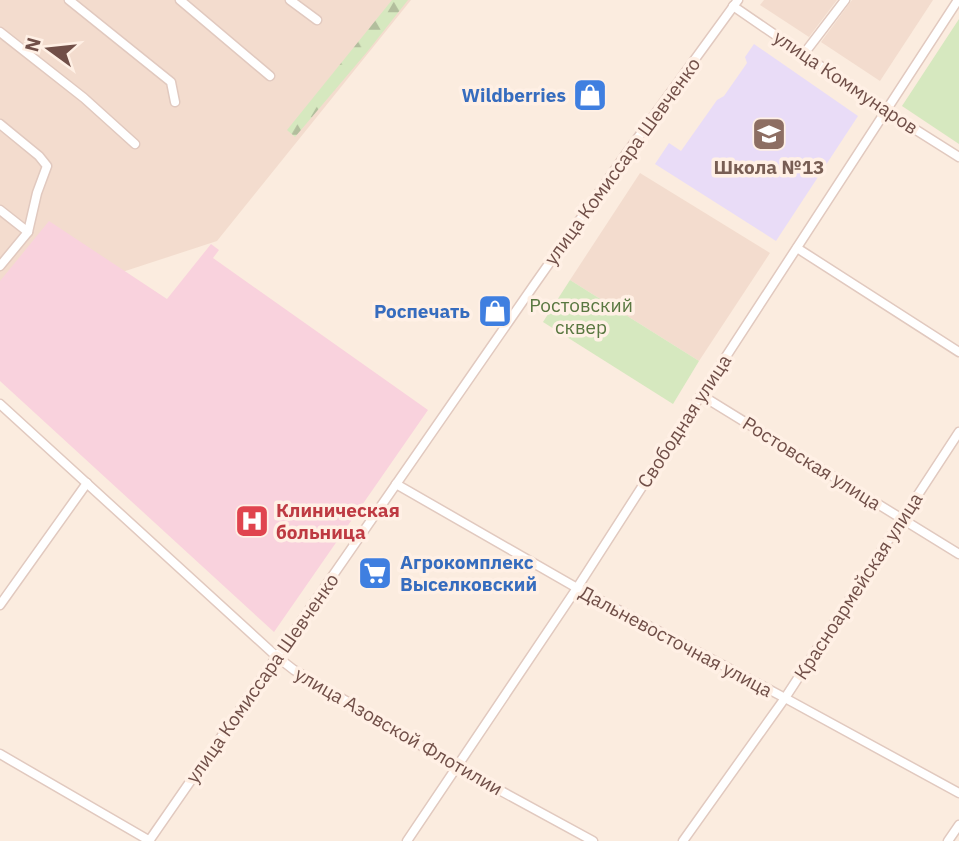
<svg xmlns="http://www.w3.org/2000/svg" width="959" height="841" viewBox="0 0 959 841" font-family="'IBM Plex Sans',sans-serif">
	<defs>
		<pattern id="forest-firs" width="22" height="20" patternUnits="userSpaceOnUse" patternTransform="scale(1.75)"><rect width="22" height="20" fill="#d6e8bf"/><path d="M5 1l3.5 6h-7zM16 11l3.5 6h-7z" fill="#b2be9d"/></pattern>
	</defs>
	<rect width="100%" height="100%" fill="#fbecdf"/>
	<g fill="#f3dcce">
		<path d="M0 0H411L217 241 0 312Z"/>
		<path d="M764 0H837L809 37 760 5Z"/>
		<path d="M852 0H933L880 81 821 42Z"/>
		<path d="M640 173 770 253 699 361 570 280Z"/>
	</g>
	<path fill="#e9dcf7" d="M754 44 858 116 776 241 655 164 669 143 681 151 717 100 724 96 747 63 745 57Z"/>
	<path fill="#f9d2dd" d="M49 221 167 299 211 244 219 250 213 258 428 410 274 632 0 381V281Z"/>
	<path fill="url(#forest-firs)" d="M392 0H408L367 52 295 137 287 130Z"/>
	<g fill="#d6e8bf">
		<path d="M959 19V144L902 106Z"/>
		<path d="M570 280 699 361 673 404 543 322Z"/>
	</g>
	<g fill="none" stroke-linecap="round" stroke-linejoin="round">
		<g stroke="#e1c9bf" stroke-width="11">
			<g id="minor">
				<path d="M69 0 171 82 175 102"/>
				<path d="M180 0 270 76"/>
				<path d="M290 0 317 20"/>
				<path d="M733 6 886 111 959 157"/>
				<path d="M0 32 84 98 135 144"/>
				<path d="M803 55 845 0"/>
				<path d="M0 124 39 156 47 166 37 193 28 232 0 266"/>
				<path d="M0 210 28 232"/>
				<path d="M797 248 959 352"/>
				<path d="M701 395 959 554"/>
				<path d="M0 404 276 656 294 670 457 767 593 841"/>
				<path d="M396 484 577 588 785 698 959 793"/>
				<path d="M0 605 87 483"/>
				<path d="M0 754 150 841"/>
				<path d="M149 841 534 285 626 154 738 0"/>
				<path d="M407 841 577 588 701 395 958 0"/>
				<path d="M683 841 785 698 959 432"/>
				<path d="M948 841 959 825"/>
			</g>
		</g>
		<use href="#minor" stroke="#fff" stroke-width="8"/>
	</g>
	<defs>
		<g id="shop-square" transform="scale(1.75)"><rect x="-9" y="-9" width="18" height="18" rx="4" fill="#3f7fe0" stroke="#fff0e5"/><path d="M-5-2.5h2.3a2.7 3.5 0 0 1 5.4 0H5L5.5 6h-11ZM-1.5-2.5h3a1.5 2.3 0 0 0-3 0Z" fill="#fff"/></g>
		<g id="school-square" transform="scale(1.75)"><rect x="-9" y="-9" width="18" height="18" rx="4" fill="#8d6e63" stroke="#fff0e5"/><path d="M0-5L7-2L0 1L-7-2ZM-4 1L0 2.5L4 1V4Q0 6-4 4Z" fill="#fff"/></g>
		<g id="hospital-square" transform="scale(1.75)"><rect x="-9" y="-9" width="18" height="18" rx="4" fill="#e0444e" stroke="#fff0e5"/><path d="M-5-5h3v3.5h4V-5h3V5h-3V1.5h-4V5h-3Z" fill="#fff"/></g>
		<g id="supermarket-square" transform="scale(1.75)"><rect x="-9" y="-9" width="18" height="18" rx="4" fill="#3f7fe0" stroke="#fff0e5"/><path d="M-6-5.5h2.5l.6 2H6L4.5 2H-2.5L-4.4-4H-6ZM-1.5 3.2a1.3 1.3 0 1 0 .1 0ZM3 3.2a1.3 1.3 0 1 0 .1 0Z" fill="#fff"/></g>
	</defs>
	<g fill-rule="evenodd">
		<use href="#shop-square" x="590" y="95"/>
		<use href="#school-square" x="769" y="134"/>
		<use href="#shop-square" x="495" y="311"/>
		<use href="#hospital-square" x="252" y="521"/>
		<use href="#supermarket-square" x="375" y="573"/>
	</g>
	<g text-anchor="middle" stroke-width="7" stroke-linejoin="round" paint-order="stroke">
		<g font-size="19" fill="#714f48" stroke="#fff0e5">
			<text transform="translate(846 82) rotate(34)" y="7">улица Коммунаров</text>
			<text transform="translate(622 161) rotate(-54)" y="7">улица Комиссара Шевченко</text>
			<text transform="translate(684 421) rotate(-57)" y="7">Свободная улица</text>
			<text transform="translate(812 463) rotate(32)" y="7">Ростовская улица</text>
			<text transform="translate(858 586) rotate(-57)" y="7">Красноармейская улица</text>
			<text transform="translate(676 641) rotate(28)" y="7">Дальневосточная улица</text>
			<text transform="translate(262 678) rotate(-55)" y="7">улица Комиссара Шевченко</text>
			<text transform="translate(399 731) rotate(30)" y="7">улица Азовской Флотилии</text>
		</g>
		<g font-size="19" font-weight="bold" fill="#366cbe" stroke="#fff0e5" text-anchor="end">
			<text x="566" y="102">Wildberries</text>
			<text x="470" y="318">Роспечать</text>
			<text x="400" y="569" text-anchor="start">Агрокомплекс<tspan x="400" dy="22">Выселковский</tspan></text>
		</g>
		<g font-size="19" font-weight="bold" fill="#785e54" stroke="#fff0e5">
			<text x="769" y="174">Школа №13</text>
		</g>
		<g font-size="19" fill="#597740" stroke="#fff0e5">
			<text x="581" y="312">Ростовский<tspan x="581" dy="22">сквер</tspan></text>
		</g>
		<g font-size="19" font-weight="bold" fill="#be3a42" stroke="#fff0e5" text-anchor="start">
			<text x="276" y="517">Клиническая<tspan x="276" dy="22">больница</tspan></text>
		</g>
	</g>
	<g transform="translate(49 49) rotate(285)" stroke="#fff0e5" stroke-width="5" paint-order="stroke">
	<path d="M0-5L12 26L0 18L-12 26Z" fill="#714f48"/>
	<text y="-10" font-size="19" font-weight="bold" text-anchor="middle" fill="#714f48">N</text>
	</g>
</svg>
